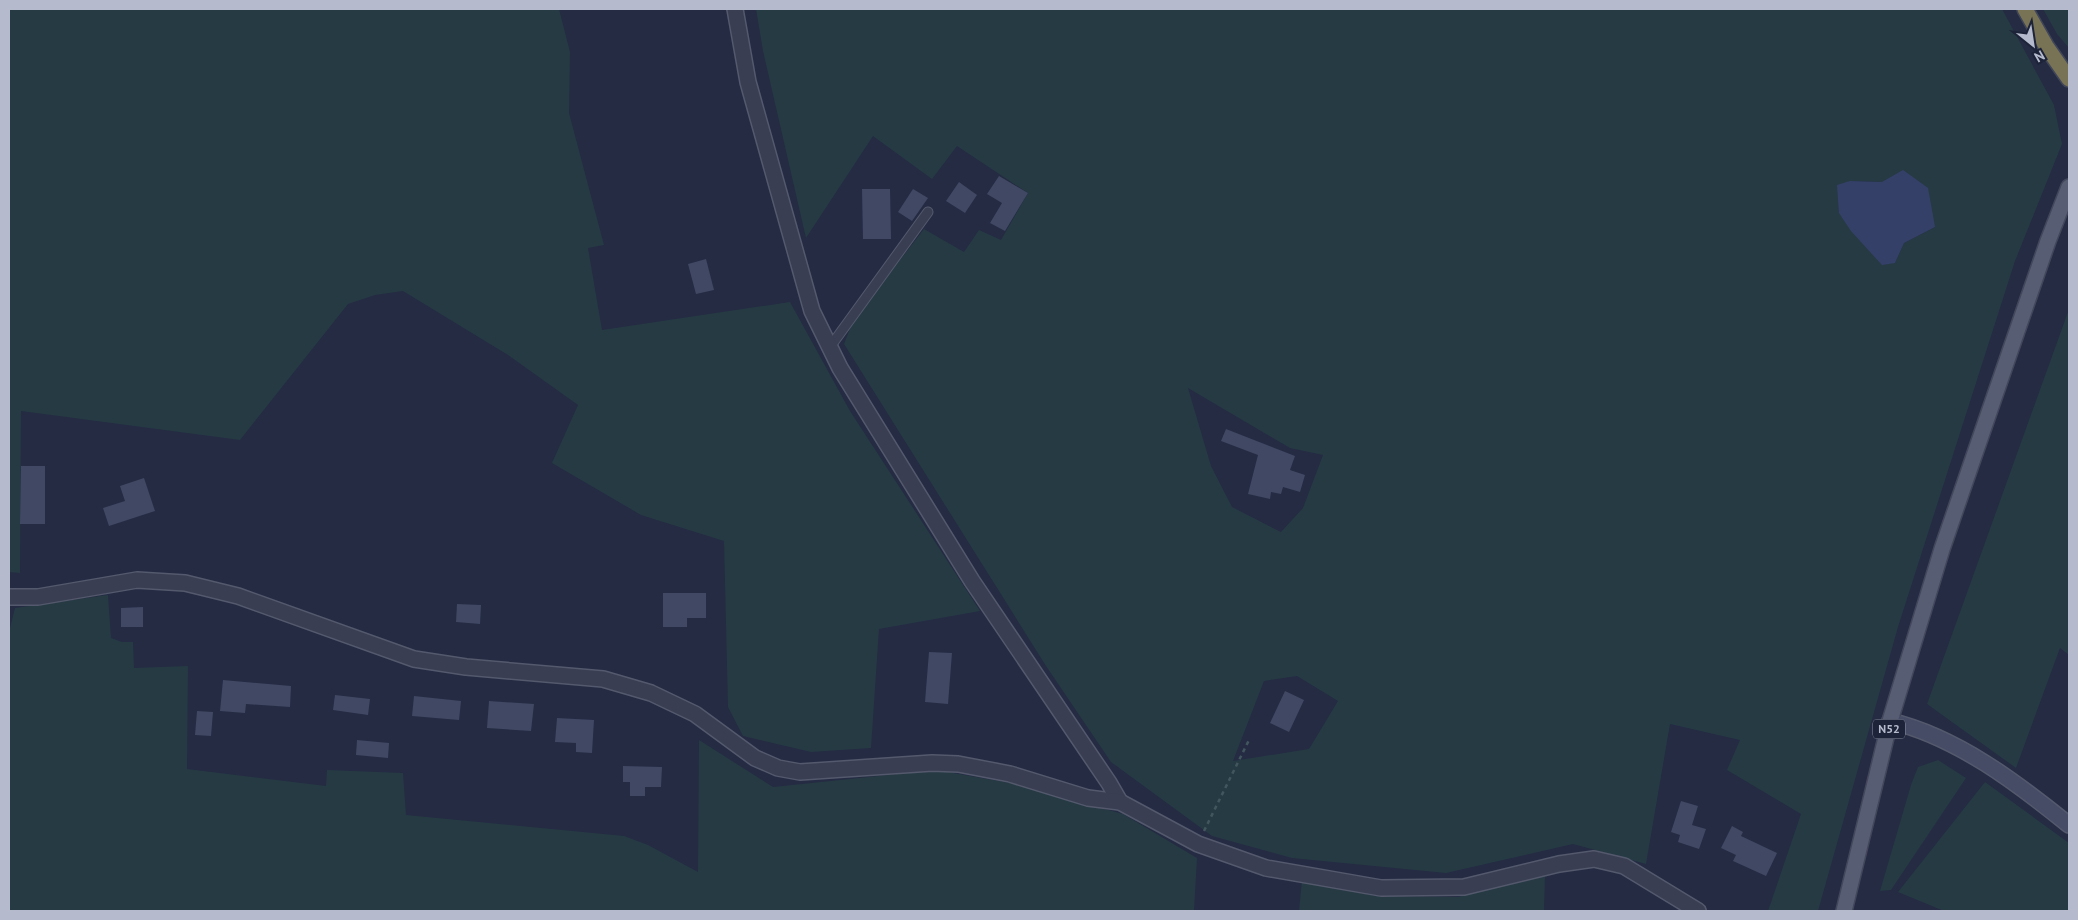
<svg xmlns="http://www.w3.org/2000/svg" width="2078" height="920" viewBox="0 0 2078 920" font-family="'PT Sans',sans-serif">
	<rect width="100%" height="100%" fill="#242b43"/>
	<g fill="#263a44" fill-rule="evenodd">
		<path d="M9 9H559L570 52 569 113 604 245 588 248 602 330 790 302 850 411 980 611 879 629 871 748 811 752 743 736 728 707 724 541 641 515 552 463 578 405 508 355 403 291 375 295 348 304 240 440 21 411 20 573 9 572Z"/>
		<path d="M756 9H2002L2054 105 2062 144 2015 261 1898 627 1818 911H1768L1801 814 1727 770 1740 740 1670 724 1646 864 1573 844 1446 873 1292 858 1212 836 1111 762 1046 666 844 344 853 321 924 229 964 252 979 230 1001 240 1028 193 957 146 932 179 873 136 806 238 763 51ZM1850 181 1882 182 1935 227 1904 243 1895 263ZM1188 388 1290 448 1323 455 1303 508 1281 532 1232 507 1211 466ZM1297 676 1338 701 1309 749 1233 761 1264 681Z"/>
		<path d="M2043 9H2069V48L2057 34Z"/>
		<path d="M2069 309V655L2060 648 2016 768 1927 704Z"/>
		<path d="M108 595 111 638 122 642H133L134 668 188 666 187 769 326 786 327 770 403 773 406 815 624 836 648 845 698 872 699 740 773 787 936 770 1010 783 1123 814 1197 858 1194 911H9V632L15 608Z"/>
		<path d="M1938 760 1966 778 1891 890 1880 891 1911 785 1918 767Z"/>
		<path d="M1985 782 2069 843V911H1944L1898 892Z"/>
		<path d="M1545 875 1544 911H1299L1302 880 1375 896 1458 897Z"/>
	</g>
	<path fill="#354069" d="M1903 170 1928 188 1935 227 1904 243 1895 263 1882 265 1851 231 1839 213 1837 185 1850 181 1882 182Z"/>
	<g fill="#404863">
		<path d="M999 176 1028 193 1005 231 990 223 1002 203 987 194Z"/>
		<path d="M959 182 977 195 965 213 946 201Z"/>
		<path d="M862 189H890L891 239H863Z"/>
		<path d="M913 189 928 198 912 221 898 212Z"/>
		<path d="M706 259 714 290 696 294 688 264Z"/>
		<path d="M1226 429 1295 456 1290 470 1305 475 1300 492 1283 487 1281 494 1271 492 1270 499 1248 494 1258 455 1221 441Z"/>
		<path d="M21 466H45V524H20Z"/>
		<path d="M144 478 155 511 109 526 103 508 125 501 120 486Z"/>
		<path d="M663 593H706V618H687V627H663Z"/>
		<path d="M457 604 481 605 480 624 456 622Z"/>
		<path d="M143 607V627H121V608Z"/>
		<path d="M929 652 952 653 948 704 925 702Z"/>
		<path d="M223 680 291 686 290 707 246 704 245 713 220 711Z"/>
		<path d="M1285 691 1304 700 1289 732 1270 723Z"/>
		<path d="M335 695 370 699 368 715 333 710Z"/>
		<path d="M414 696 461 701 459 720 412 716Z"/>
		<path d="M489 701 534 704 531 731 487 728Z"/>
		<path d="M197 711 213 712 211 736 195 735Z"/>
		<path d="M557 718 594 720 592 753 576 752V743L555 742Z"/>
		<path d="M357 740 389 743 388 758 356 755Z"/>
		<path d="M623 766 662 767 661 787H645V796H630V782H623Z"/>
		<path d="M1681 801 1698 806 1692 825 1706 829 1699 849 1678 842 1680 835 1671 832Z"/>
		<path d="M1732 826 1743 832 1741 836 1777 853 1766 876 1733 861 1736 855 1721 848Z"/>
	</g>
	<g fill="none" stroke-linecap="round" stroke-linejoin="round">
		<g stroke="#54596d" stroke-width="11">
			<path id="lane" d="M830 347 928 212"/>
		</g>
		<g stroke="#54596d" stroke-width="18">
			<g id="street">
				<path d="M735 9 748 82 812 311 840 368 972 581 1109 783 1120 802"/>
				<path d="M9 597H38L137 580 185 583 238 596 414 659 466 667 603 679 651 693 695 714 755 758 778 768 800 772 932 763 958 764 1010 774 1088 798 1120 802 1198 844 1266 868 1381 888 1464 887 1559 864 1594 859 1624 866 1698 911"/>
			</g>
		</g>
		<g stroke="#54596d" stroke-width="18">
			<path id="secondary" d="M1890 721C1957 737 2017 783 2069 825"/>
		</g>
		<g stroke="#43475c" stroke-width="18">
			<path id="primary" d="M1844 911 1890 721 1942 549 2048 241 2069 187"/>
		</g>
		<g stroke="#40465a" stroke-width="18">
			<path id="highway" d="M2025 9 2046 46 2069 79"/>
		</g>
		<path stroke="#42565e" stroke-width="2.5" stroke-dasharray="4 4" stroke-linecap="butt" d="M1204 831 1249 740"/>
		<use href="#lane" stroke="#393e53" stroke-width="9"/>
		<use href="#street" stroke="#393e53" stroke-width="15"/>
		<use href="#secondary" stroke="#464c66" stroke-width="15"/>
		<use href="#primary" stroke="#575d73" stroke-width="15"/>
		<use href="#highway" stroke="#797355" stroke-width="15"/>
	</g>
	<g text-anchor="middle" stroke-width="4" stroke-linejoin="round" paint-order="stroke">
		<rect fill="#1d2338" stroke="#888da0" stroke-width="1" x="1873" y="719.5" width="32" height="19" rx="4"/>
		<g font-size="12" font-weight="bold" fill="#b6bacd">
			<text x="1889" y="733">N52</text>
		</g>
	</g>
	<rect width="2078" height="920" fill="none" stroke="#b6bacd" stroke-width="20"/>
	<g transform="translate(2033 45) rotate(150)" stroke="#1d2338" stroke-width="4" paint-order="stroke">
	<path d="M0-4L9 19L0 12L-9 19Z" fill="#b6bacd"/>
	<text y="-8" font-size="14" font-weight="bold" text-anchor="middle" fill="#b6bacd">N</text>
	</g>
</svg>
